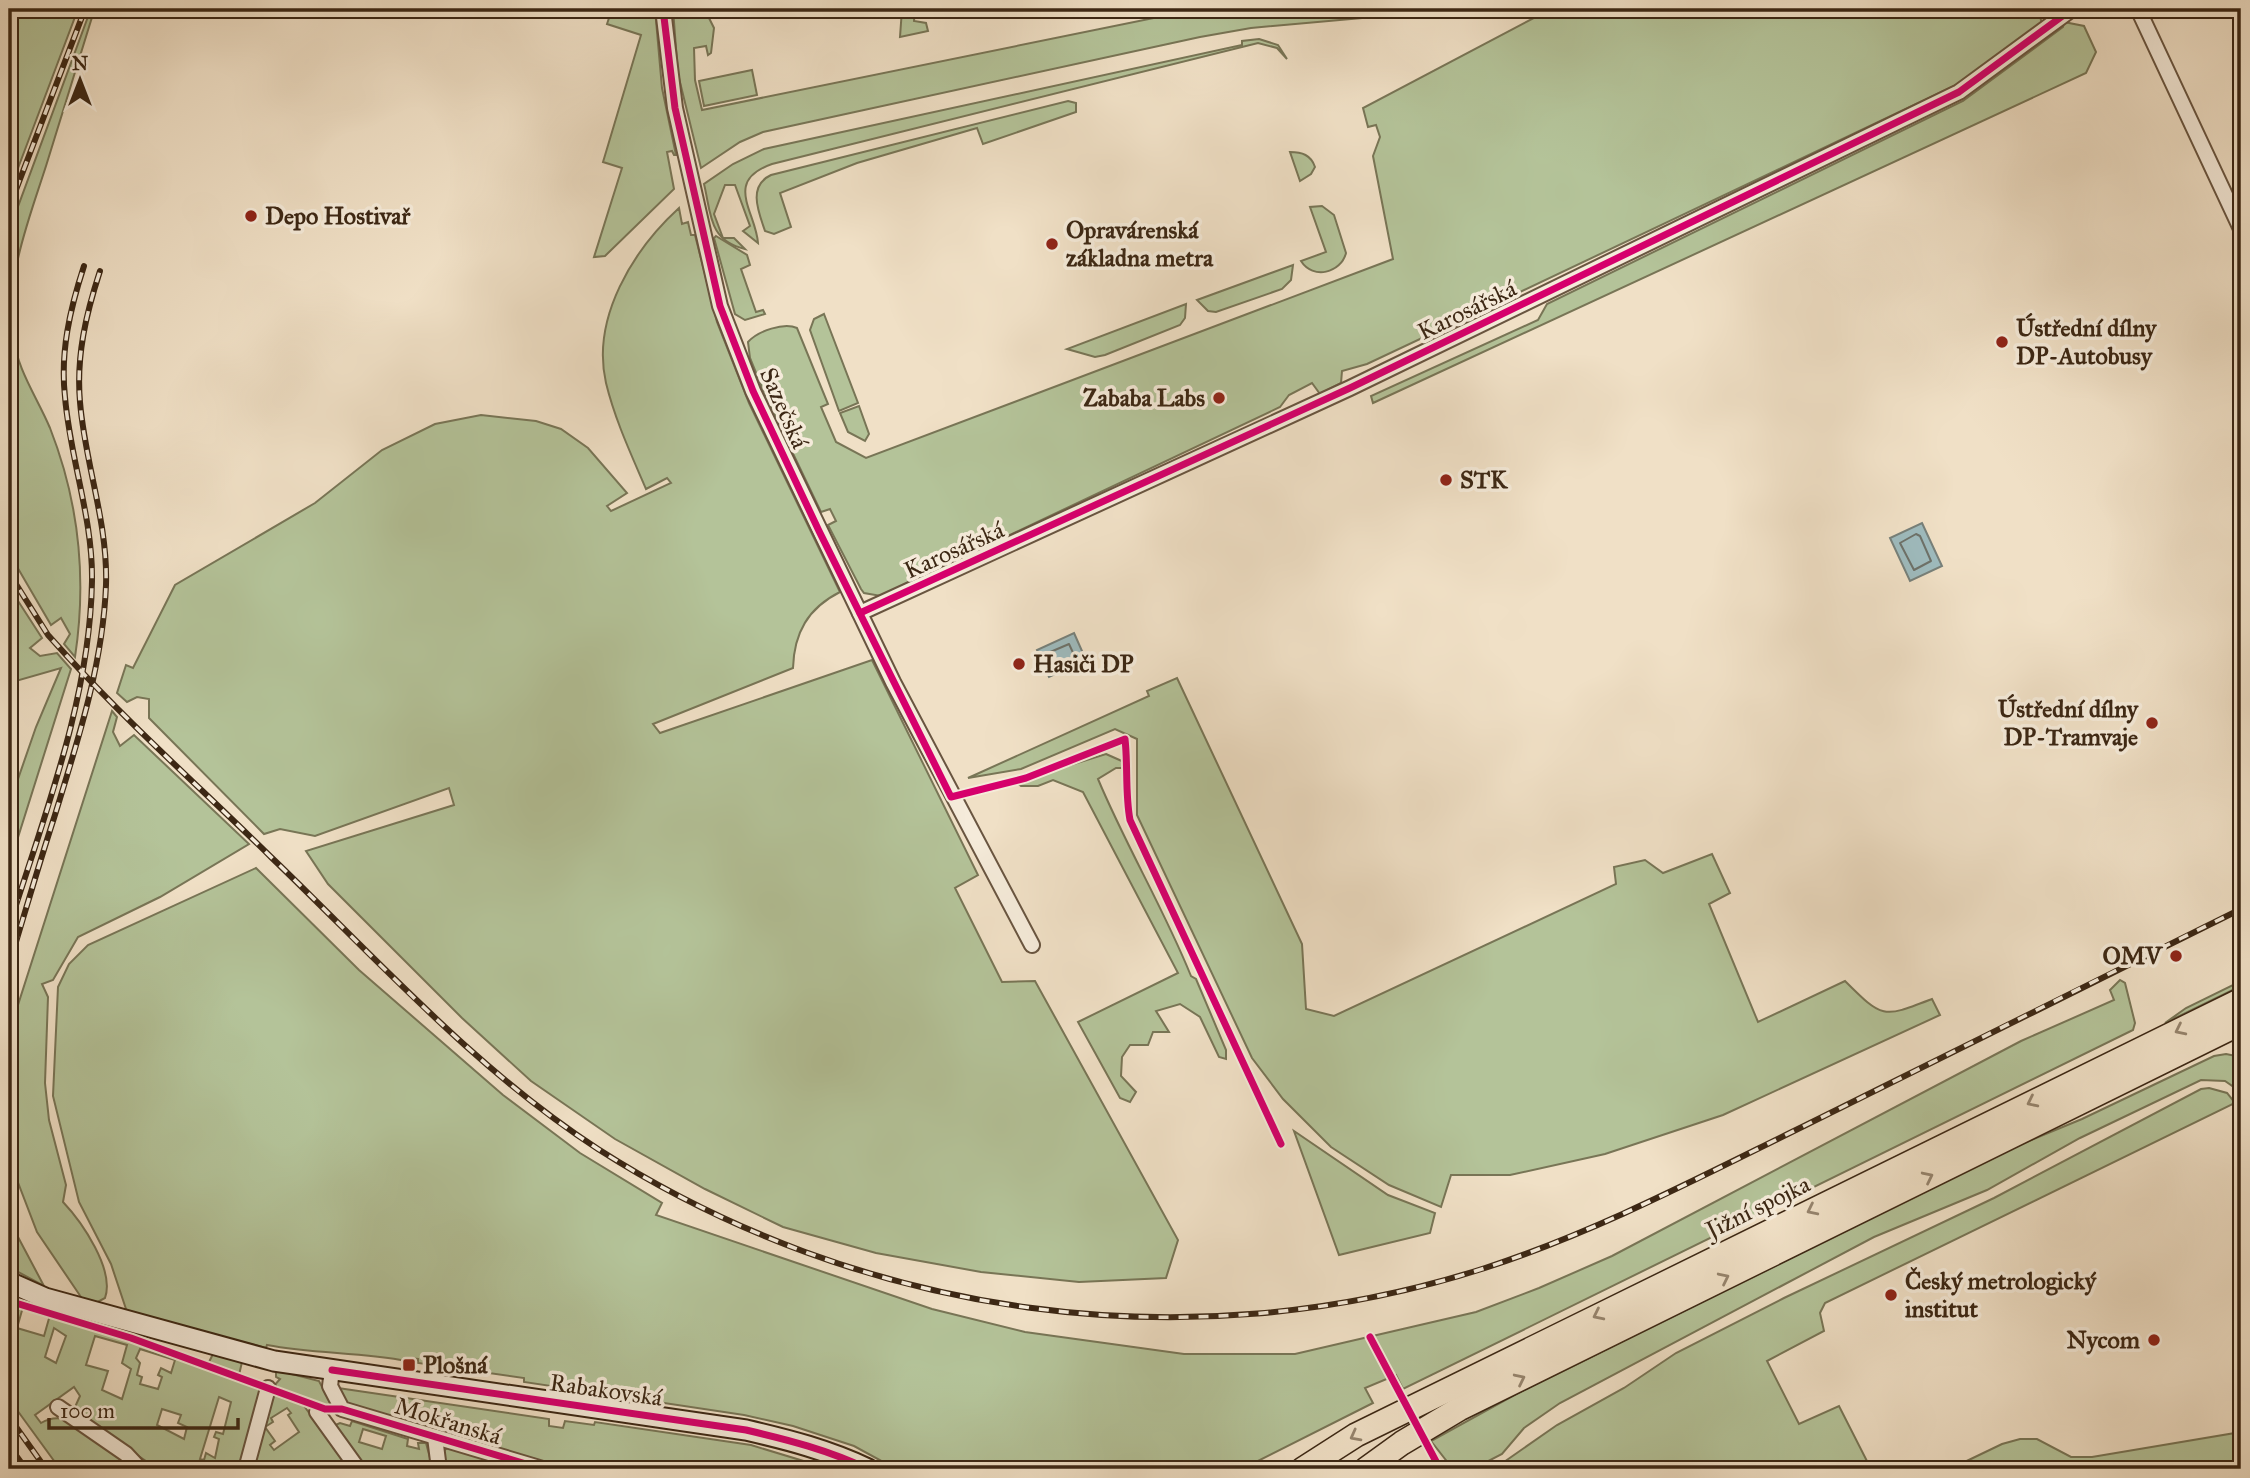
<svg xmlns="http://www.w3.org/2000/svg" width="2250" height="1478" viewBox="0 0 2250 1478" font-family="'IM FELL Great Primer',serif">
	<rect width="100%" height="100%" fill="#f0e0c6"/>
	<filter id="stains"><feTurbulence type="fractalNoise" baseFrequency=".00286" numOctaves="4"/><feColorMatrix values="0 0 0 0 .2 0 0 0 0 .09 0 0 0 0 .02 0 0 0 .5 -.17"/></filter>
	<radialGradient id="worn" r=".72"><stop offset=".6" stop-color="#630" stop-opacity="0"/><stop offset="1" stop-color="#630" stop-opacity=".3"/></radialGradient>
	<g fill="#b4c399" stroke="#787556" stroke-width="2" fill-rule="evenodd">
		<path d="M9 9H78L9 192Z"/>
		<path d="M612 9H655L662 88 676 155H674L672 151 667 152 674 189 605 256 594 257 622 168 603 162 641 35 607 24Z"/>
		<path d="M673 9H697L701 13 705 10 714 28 711 53 708 55 706 46 694 48 695 80 702 110 1198 9H1463L1251 28 1200 37 763 132 740 142 701 168 678 74Z"/>
		<path d="M902 9H915L914 21 926 23 928 31 900 37Z"/>
		<path d="M1551 9H2050L2040 17 2042 23 1956 85 1499 302 1448 330H1439L1367 364 1342 371 1341 383 1320 394 1312 383 1289 395 1280 407 881 596 864 593 861 589 828 525 836 521 830 509 821 512 765 395 750 358 748 342C758 331 784 322 797 328L828 404 821 407 836 442 866 458 1393 259 1373 156 1380 137 1376 125 1368 127 1363 108Z"/>
		<path d="M89 14H93C77 65 62 115 46 166 28 222 6 276 13 335 17 370 37 397 50 428 79 502 87 578 75 657L64 644 70 634 61 618 51 625 9 553V231Z"/>
		<path d="M2064 22 2084 26 2096 52 2086 73 1373 403 1371 396 1538 320 1547 304 1963 101 2063 27Z"/>
		<path d="M1259 39 1278 45 1287 59 1277 48 1258 43 772 164C723 181 756 212 758 243L743 231 750 226 735 185H725L714 214 723 238H734L745 249C708 241 711 212 704 184L733 164 764 149 1242 45V41Z"/>
		<path d="M752 70 757 95 704 106 699 81Z"/>
		<path d="M1068 101 1076 103V112L983 144 977 128 857 163 780 193 791 227 774 234 765 231C759 213 747 186 771 175Z"/>
		<path d="M1290 152C1302 152 1311 155 1315 167L1311 174 1300 181Z"/>
		<path d="M1322 206 1334 215 1346 253C1341 273 1313 280 1301 261L1326 252 1310 207Z"/>
		<path d="M679 208 682 224 688 222 691 235H695L717 322 749 403 840 592C808 608 794 633 793 668L653 724 660 733 872 660 978 875 955 888 1002 982 1035 981 1178 1240 1166 1278 1079 1282 981 1272 876 1253 783 1227 705 1189 615 1139 531 1081 462 1018 328 884 306 851 454 805 449 788 315 836 280 829 264 834 149 718V699L137 697 127 702 117 693 126 665 133 668 175 585 315 503 382 450 435 424 481 415 536 421 561 429 588 448 627 493 607 506 611 511 671 483 667 478 646 489C631 454 615 420 606 383 591 318 633 250 679 208Z"/>
		<path d="M716 236 747 255 750 265 741 269 756 312 763 310 765 314 745 320 735 314 714 238Z"/>
		<path d="M1293 265 1291 280 1282 289 1216 312 1208 311 1197 300Z"/>
		<path d="M1186 304 1185 318 1180 325 1105 355 1095 357 1067 349Z"/>
		<path d="M824 314 858 403 839 411 810 330 814 319Z"/>
		<path d="M859 406 869 434 865 441 848 432 840 413Z"/>
		<path d="M9 587 42 638 30 648 40 656 57 653 71 669 9 866V805L36 727 61 668 9 683Z"/>
		<path d="M1177 678 1302 944 1306 1009 1334 1016 1616 884 1614 867 1645 860 1663 873 1712 854 1730 893 1709 904 1758 1022 1845 981C1883 1019 1883 1018 1932 999L1940 1015 1723 1115 1605 1154 1510 1175H1451L1441 1207 1389 1185 1331 1147 1283 1099 1252 1058 1137 815V739L1115 729 1021 769 968 778 1149 696 1147 691Z"/>
		<path d="M112 711 117 717 113 732 120 746 134 735 249 844 160 897 78 937 53 980 42 984 48 997 45 1083 49 1120 66 1185 63 1202C82 1222 115 1270 105 1298L94 1304 83 1300 37 1232 9 1159V1033Z"/>
		<path d="M1106 754 1124 762V768H1116L1098 779C1126 846 1164 909 1191 976L1196 979 1226 1050V1059L1219 1057 1200 1017 1180 1004 1156 1011 1169 1032H1153L1148 1045H1130L1122 1057 1121 1076 1136 1092 1130 1102 1120 1098 1078 1022 1178 973 1083 792 1053 780 1038 786H1021L1016 782Z"/>
		<path d="M256 868 359 970 503 1095 580 1153 662 1203 656 1215 932 1309 1025 1332 1184 1354H1295L1476 1312 1539 1288 1612 1256 2021 1041 2114 1000 2110 990 2120 980 2125 983 2135 1023 2133 1030 1403 1389 1396 1375 1365 1388 1373 1403 1242 1469H896L854 1446 793 1426 744 1415 524 1382V1378L418 1363V1359L408 1358 407 1361C360 1352 314 1354 267 1345L266 1348 127 1312 111 1264 79 1202 53 1096 58 987 69 964 88 945Z"/>
		<path d="M2241 981V986L2165 1023 2186 1008Z"/>
		<path d="M2226 1054 2241 1057V1092L2225 1081 2201 1080 2080 1138 1987 1190 1874 1237 1560 1403 1524 1428 1502 1454 1473 1469H1458L1449 1464 1431 1441 1518 1393 2019 1145 2082 1119 2214 1056Z"/>
		<path d="M2209 1088 2227 1093 2235 1103 1825 1303 1820 1313 1824 1331 1767 1361 1799 1424 1839 1406 1871 1469H1494L1557 1425 1624 1388 1676 1353 1784 1298 1994 1198 2201 1089Z"/>
		<path d="M1294 1131 1388 1195 1435 1213 1430 1233 1339 1255Z"/>
		<path d="M9 1220 44 1286 9 1267Z"/>
		<path d="M9 1302 23 1307 17 1328 44 1336 50 1315 119 1335 263 1388 241 1469H211L199 1466 198 1469H153L152 1465 79 1416 75 1407 80 1396 74 1387 35 1415 41 1423C48 1419 55 1417 63 1419 81 1424 118 1454 130 1469H60L9 1399V1332H11L18 1311 9 1307ZM54 1328 66 1336 56 1363 45 1357ZM95 1336 127 1345 122 1363 131 1369 122 1399 102 1390 108 1371 86 1365ZM140 1349 175 1360 171 1373 161 1368 158 1375 162 1377 158 1389 140 1384 142 1377 137 1375 140 1363 136 1358ZM219 1397 231 1402 223 1434 216 1432 214 1437 219 1439 215 1458 206 1453 204 1460 200 1459ZM162 1409 181 1415 178 1423 187 1427 184 1439 157 1425Z"/>
		<path d="M213 1354 242 1362 239 1375 208 1364Z"/>
		<path d="M276 1370 319 1381 333 1408 273 1387 280 1379 276 1377Z"/>
		<path d="M338 1388 549 1419V1426L563 1428 565 1421 594 1425 595 1422 751 1445 830 1469H559L447 1436 441 1426 433 1424 422 1429 348 1405Z"/>
		<path d="M272 1391 302 1403 349 1469H333L329 1465 320 1469H250ZM287 1408 291 1413 288 1415 299 1432 274 1450 270 1445 275 1441 265 1427 273 1422 271 1418Z"/>
		<path d="M352 1421 408 1439 407 1446 419 1449 418 1443H426L433 1469H417L416 1464 394 1466 393 1469H364L333 1426 340 1423 350 1426ZM363 1429 386 1436 382 1449 359 1442Z"/>
		<path d="M2241 1432V1466L2224 1469H1950L2002 1444 2020 1439H2037L2071 1457H2092Z"/>
		<path d="M449 1447 528 1469H443L442 1452Z"/>
	</g>
	<g fill="#9ebbbe" stroke="#77807a" stroke-width="2">
		<path d="M1922 523 1942 566 1910 581 1890 538Z"/>
		<path d="M1074 633 1086 660 1049 677 1037 650Z"/>
	</g>
	<g fill="none" stroke-linecap="round" stroke-linejoin="round">
		<g stroke="#6d7169" stroke-width="2">
			<path d="M1916 534 1920 536 1931 561 1914 570 1900 543Z"/>
			<path d="M1069 644 1075 657 1052 666 1048 653Z"/>
		</g>
		<g stroke="#695540" stroke-width="18">
			<g id="minor">
				<path d="M663 9 675 108 720 306 753 391 893 682 1032 945"/>
				<path d="M2138 9 2241 229"/>
				<path d="M860 613 1350 388 1959 92 2072 9"/>
				<path d="M332 1370 330 1386 342 1409 543 1469"/>
				<path d="M58 1407 126 1454 140 1469"/>
				<path d="M317 1412 358 1469"/>
				<path d="M435 1437 439 1469"/>
				<path d="M246 1469 268 1388"/>
			</g>
		</g>
		<g stroke="#3c2714" stroke-width="23">
			<path id="secondary" d="M9 1282 45 1298 274 1361 746 1430C789 1440 828 1450 868 1469"/>
		</g>
		<g stroke="#3c2714" stroke-width="26">
			<g id="trunk">
				<path d="M1303 1469 1356 1435 2241 1000"/>
				<path d="M1366 1469 1402 1443 1459 1409 2241 1023"/>
			</g>
		</g>
		<use href="#minor" stroke="#f5ebda" stroke-width="14"/>
		<use href="#secondary" stroke="#f5ebda" stroke-width="19"/>
		<use href="#trunk" stroke="#f0e0c6" stroke-width="23"/>
		<g stroke="#3c2714" stroke-width="6">
			<g id="rail">
				<path d="M9 208 85 9"/>
				<path d="M9 573 48 635 67 656C132 727 204 791 272 858 376 958 476 1070 598 1149 860 1317 1187 1364 1485 1268 1596 1232 1700 1177 1804 1126 1950 1054 2095 980 2241 909"/>
				<path d="M9 927C44 816 90 699 92 581 93 518 70 459 65 397 60 352 70 309 84 266"/>
				<path d="M9 965C24 916 38 867 54 818 77 743 103 665 106 585 108 522 85 464 80 402 76 356 86 314 100 271"/>
				<path d="M9 1417 46 1469"/>
				<path d="M9 1446 26 1469"/>
			</g>
		</g>
		<use href="#rail" stroke="#f5ebda" stroke-width="3.5" stroke-dasharray="10" stroke-linecap="butt"/>
		<g stroke="#f5ebda" stroke-width="11">
			<g id="cycleway">
				<path d="M663 9 675 108 720 306 753 391 819 531 951 797 1026 778 1125 739C1128 766 1125 793 1130 820L1281 1144"/>
				<path d="M860 613 1350 388 1959 92 2072 9"/>
				<path d="M9 1301 131 1338 325 1409H342L543 1469"/>
				<path d="M1370 1337 1440 1469"/>
				<path d="M332 1370 746 1430C789 1440 828 1450 868 1469"/>
			</g>
		</g>
		<use href="#cycleway" stroke="#d6006c" stroke-width="7"/>
	</g>
	<defs><path id="oneway-chevron" d="M-2-3.5L2.5 0L-2 3.5" fill="none" stroke-width="1.6" stroke-linecap="round" stroke-linejoin="round" transform="scale(1.75)"/></defs>
	<g stroke="#96846d">
		<use href="#oneway-chevron" transform="translate(2180 1030) rotate(154)"/>
		<use href="#oneway-chevron" transform="translate(2032 1102) rotate(154)"/>
		<use href="#oneway-chevron" transform="translate(1928 1177) rotate(-26)"/>
		<use href="#oneway-chevron" transform="translate(1812 1210) rotate(154)"/>
		<use href="#oneway-chevron" transform="translate(1724 1278) rotate(-26)"/>
		<use href="#oneway-chevron" transform="translate(1598 1315) rotate(154)"/>
		<use href="#oneway-chevron" transform="translate(1520 1379) rotate(-26)"/>
		<use href="#oneway-chevron" transform="translate(1355 1436) rotate(152)"/>
	</g>
	<g fill="#8f2418" stroke="#f5ebda" stroke-width="2.5">
		<circle cx="251" cy="216" r="7"/>
		<circle cx="1052" cy="244" r="7"/>
		<circle cx="2002" cy="342" r="7"/>
		<circle cx="1219" cy="398" r="7"/>
		<circle cx="1446" cy="480" r="7"/>
		<circle cx="1019" cy="664" r="7"/>
		<circle cx="2152" cy="723" r="7"/>
		<circle cx="2176" cy="956" r="7"/>
		<circle cx="1891" cy="1295" r="7"/>
		<circle cx="2154" cy="1340" r="7"/>
		<rect x="402" y="1358" width="14" height="14" rx="3.5"/>
	</g>
	<g text-anchor="middle" stroke-width="7" stroke-linejoin="round" paint-order="stroke">
		<g font-size="24" font-weight="bold" fill="#3c2714" stroke="#f5ebda" text-anchor="start">
			<text x="265" y="224">Depo Hostivař</text>
			<text x="1066" y="238">Opravárenská<tspan x="1066" dy="28">základna metra</tspan></text>
			<text x="2016" y="336">Ústřední dílny<tspan x="2016" dy="28">DP-Autobusy</tspan></text>
			<text x="1205" y="406" text-anchor="end">Zababa Labs</text>
			<text x="1460" y="488">STK</text>
			<text x="1033" y="672">Hasiči DP</text>
			<text x="2138" y="717" text-anchor="end">Ústřední dílny<tspan x="2138" dy="28">DP-Tramvaje</tspan></text>
			<text x="2162" y="964" text-anchor="end">OMV</text>
			<text x="1905" y="1289">Český metrologický<tspan x="1905" dy="28">institut</tspan></text>
			<text x="2140" y="1348" text-anchor="end">Nycom</text>
			<text x="423" y="1373">Plošná</text>
		</g>
		<g font-size="24" fill="#3c2714" stroke="#f5ebda">
			<text transform="translate(1467 310) rotate(-26)" y="8">Karosářská</text>
			<text transform="translate(784 408) rotate(66)" y="8">Sazečská</text>
			<text transform="translate(954 550) rotate(-24)" y="8">Karosářská</text>
			<text transform="translate(1758 1207) rotate(-26)" y="8">Jižní spojka</text>
			<text transform="translate(606 1390) rotate(8)" y="8">Rabakovská</text>
			<text transform="translate(448 1421) rotate(17)" y="8">Mokřanská</text>
		</g>
	</g>
	<rect width="2250" height="1478" fill="none" stroke="#f0e0c6" stroke-width="35"/>
	<rect x="10" y="10" width="2229" height="1457" fill="none" stroke="#3c2714" stroke-width="3.5"/>
	<rect x="18" y="18" width="2215" height="1443" fill="none" stroke="#3c2714" stroke-width="2"/>
	<g transform="translate(80 80)" stroke="#f5ebda" stroke-width="5" paint-order="stroke">
	<path d="M0-5L12 26L0 18L-12 26Z" fill="#3c2714"/>
	<text y="-10" font-size="19" font-weight="bold" text-anchor="middle" fill="#3c2714">N</text>
	</g>
	<path d="M49 1418v10h189v-10" fill="none" stroke="#3c2714" stroke-width="3.5"/>
	<text x="60" y="1418" font-size="21" fill="#3c2714" stroke="#f5ebda" stroke-width="5" paint-order="stroke">100 m</text>
	<rect width="100%" height="100%" filter="url(#stains)"/>
	<rect width="100%" height="100%" fill="url(#worn)"/>
</svg>
